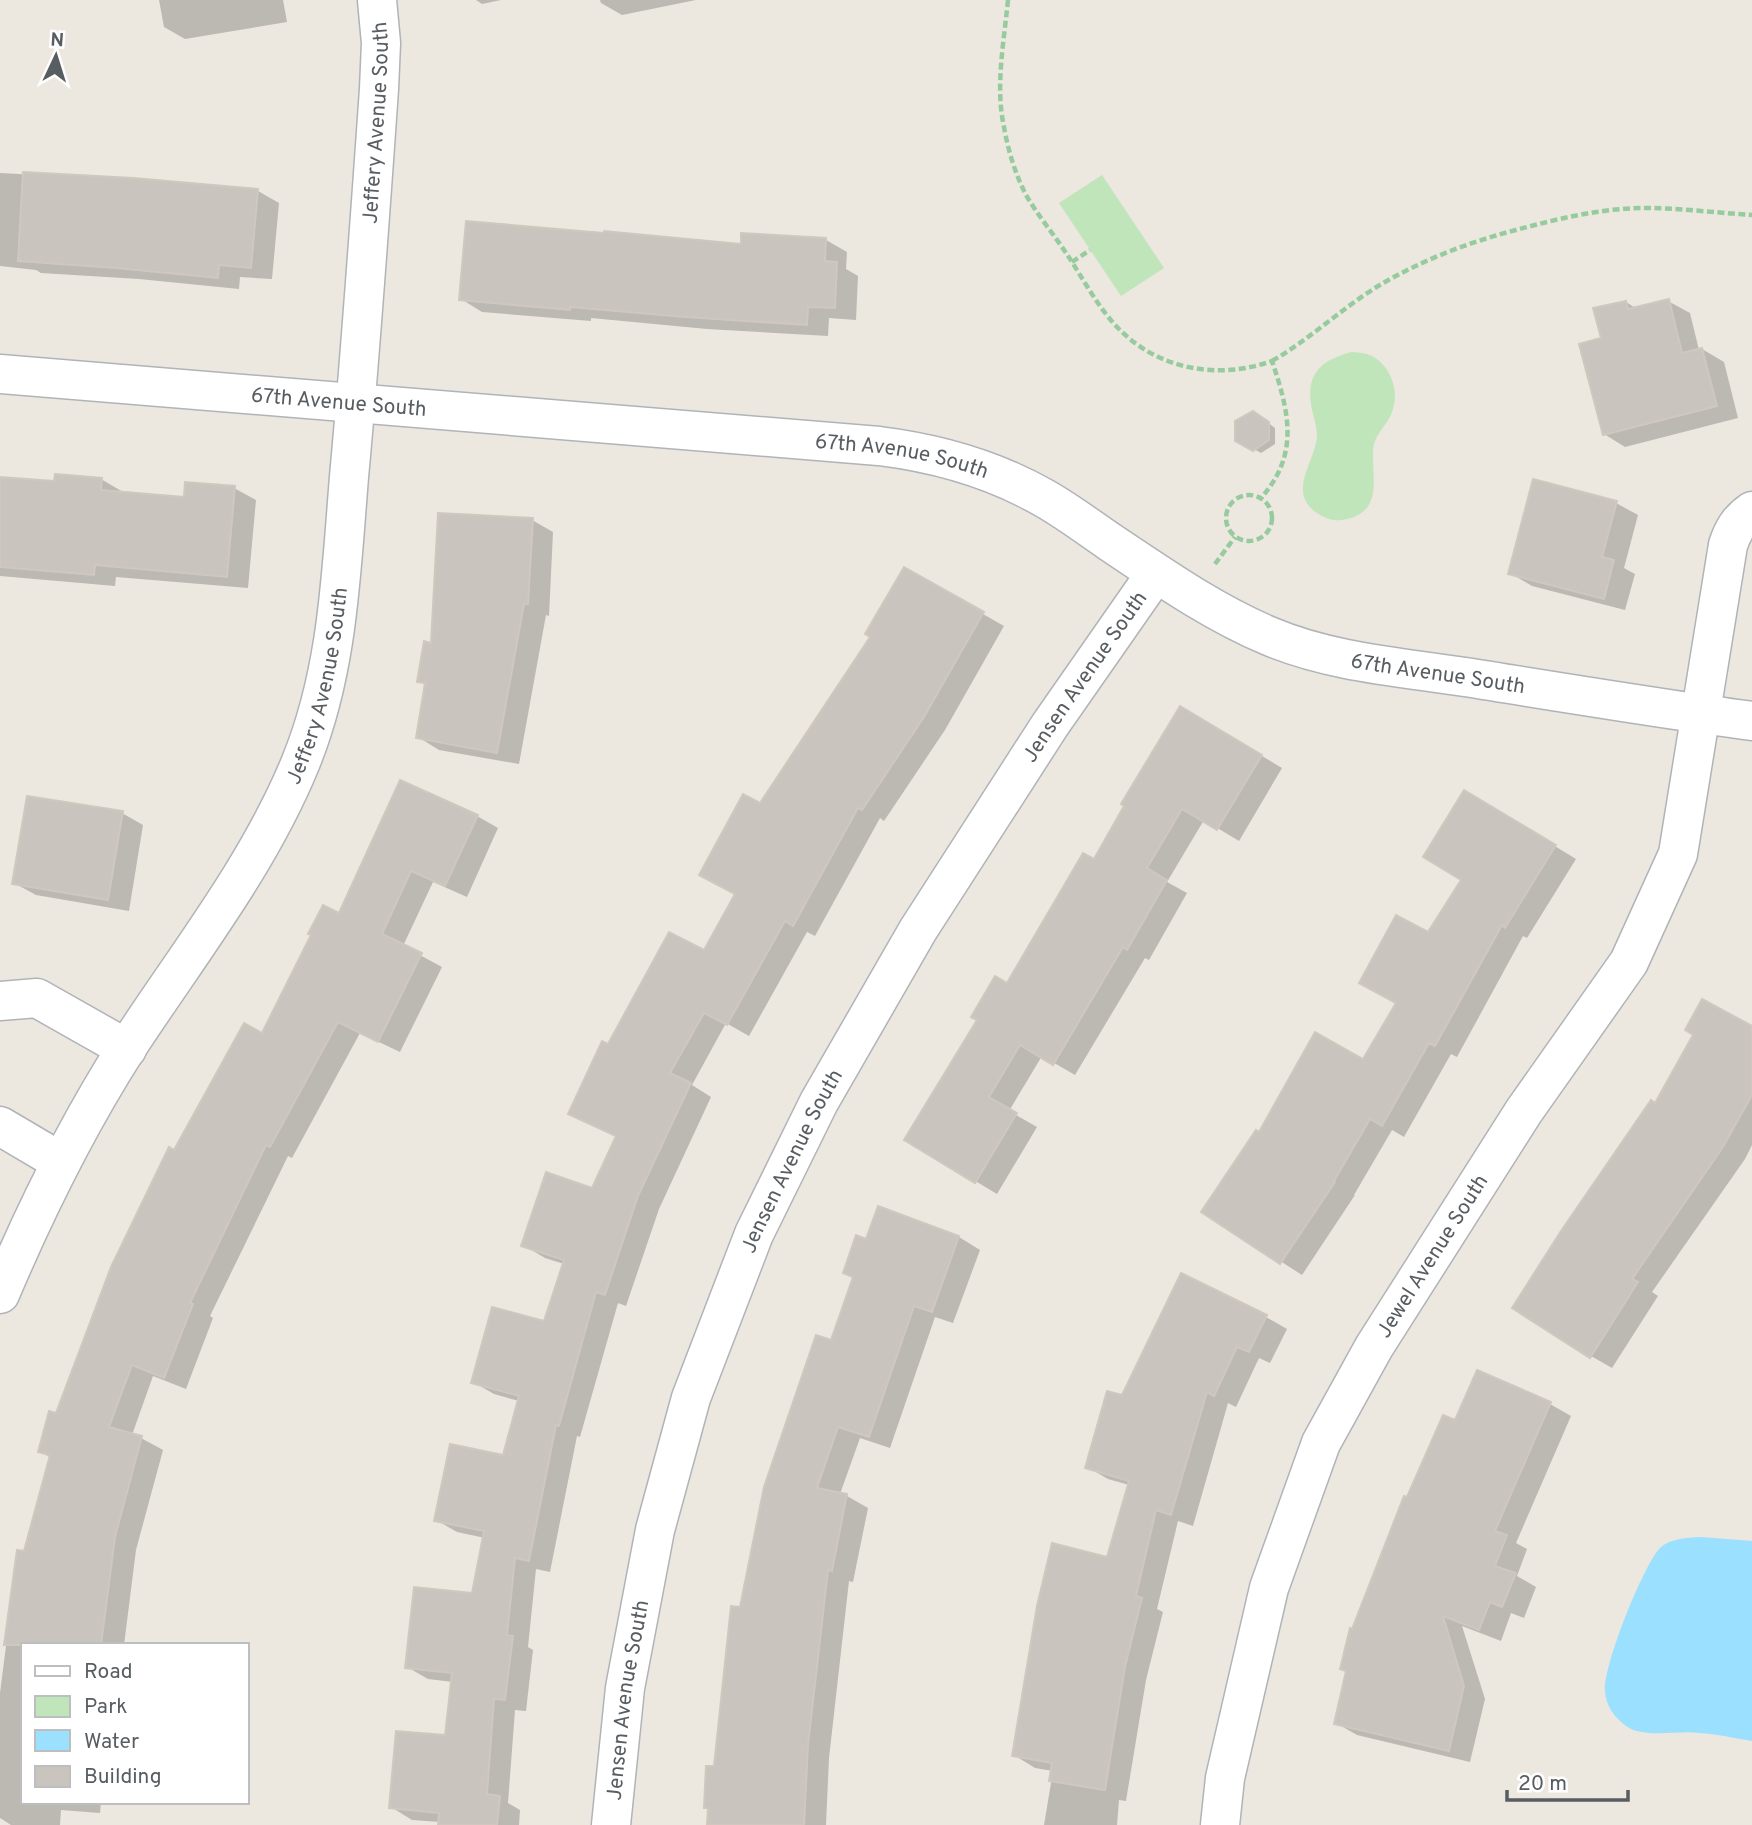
<svg xmlns="http://www.w3.org/2000/svg" width="1752" height="1825" viewBox="0 0 1752 1825" font-family="Overpass,sans-serif">
	<rect width="100%" height="100%" fill="#ece7df"/>
	<g fill="#c0e5ba">
		<path d="M1102 175 1164 268 1121 296 1059 203Z"/>
		<path d="M1351 352C1358 352 1365 353 1372 356 1391 366 1400 392 1392 412 1388 424 1377 432 1374 444 1369 469 1385 504 1354 517 1348 519 1340 521 1333 520 1325 518 1316 514 1310 507 1291 486 1316 459 1317 436 1317 427 1314 418 1312 410 1305 375 1319 361 1351 352Z"/>
	</g>
	<path fill="#9ce0ff" d="M1701 1537 1752 1541V1741C1734 1738 1717 1734 1699 1733 1678 1730 1644 1739 1626 1726 1614 1717 1606 1706 1605 1691 1603 1666 1643 1566 1660 1548 1670 1538 1687 1538 1701 1537Z"/>
	<g fill="#0003">
		<path d="M159 0H283L287 22 185 39 164 27Z"/>
		<path d="M476 0H501L482 4Z"/>
		<path d="M600 0H696L622 15 601 3Z"/>
		<path d="M0 173 133 180 258 191 279 203 272 279 240 277 239 289 139 279 41 273 36 270 0 266Z"/>
		<path d="M826 240 847 252 846 269 858 276 856 320 829 318 828 336 707 329 591 318V321L482 312 461 299 742 245Z"/>
		<path d="M1668 301 1690 313 1699 350 1702 349 1724 362 1738 418 1625 447 1604 434 1603 340 1626 302 1637 309Z"/>
		<path d="M1260 417 1275 428V444L1261 453 1237 440Z"/>
		<path d="M0 478 55 483 101 479 123 492V494L186 499 234 488 256 500 248 588 116 577 115 586 0 576Z"/>
		<path d="M1616 503 1638 515 1624 568 1635 574 1625 610 1532 586 1510 573Z"/>
		<path d="M532 520 553 532 549 616 546 615 519 764 439 750 418 737 427 686 419 681Z"/>
		<path d="M904 569 1004 626 945 730 884 821 880 818 815 936 807 932 749 1036 726 1023 692 1085 711 1097 659 1209 626 1306 618 1303 580 1437 577 1436 550 1572 536 1569 528 1647 533 1650 526 1711 515 1710 508 1803 520 1810 519 1825H440V1822L412 1820 391 1807 446 1737 453 1682 428 1679 407 1667 474 1595 485 1538 457 1532 436 1520 505 1457 519 1401 494 1394 473 1382 545 1323 564 1264 545 1258 523 1245 593 1190 617 1137 571 1113 608 1046 704 953 737 894 761 805 872 636Z"/>
		<path d="M1181 708 1282 768 1239 841 1204 820 1167 882 1187 893 1149 960 1145 958 1075 1075 1042 1056 1009 1111 1037 1127 997 1194 907 1140 1008 985 1094 861Z"/>
		<path d="M1486 804 1576 859 1527 938 1523 936 1457 1057 1451 1054 1404 1137 1392 1130 1354 1195H1355L1302 1275 1204 1212 1260 1134 1363 1061 1398 1003 1428 934 1464 880Z"/>
		<path d="M122 813 143 825 129 911 36 895 14 883Z"/>
		<path d="M477 816 498 828 467 897 433 882 403 946 442 967 400 1052 360 1033 292 1158 288 1156 210 1316 213 1318 186 1389 153 1376 132 1435 141 1438 163 1450 136 1550 124 1645H23V1802H101L100 1813 61 1810 60 1825H11L0 1818V1693L18 1552 26 1553 51 1458 40 1451 175 1152 263 1035 340 915Z"/>
		<path d="M1752 1028V1145L1745 1159 1652 1292 1658 1296 1612 1368 1591 1356 1656 1105Z"/>
		<path d="M959 1237 980 1250 953 1323 935 1317 890 1448 860 1438 840 1494 847 1496 868 1508 853 1582 849 1581 829 1758 826 1825H709L716 1768 741 1608 867 1241Z"/>
		<path d="M1266 1317 1287 1329 1270 1363 1259 1358 1236 1407 1228 1403 1193 1526 1178 1521 1157 1609 1163 1612 1146 1680 1126 1801 1119 1800 1117 1825H1044L1053 1771 1035 1768 1014 1755 1108 1559 1129 1485 1108 1479 1087 1467 1123 1398Z"/>
		<path d="M1550 1404 1571 1416 1516 1543 1527 1549 1517 1576 1536 1587 1524 1618 1511 1613 1501 1641 1462 1626 1485 1699 1470 1762 1357 1735 1336 1723 1348 1672 1354 1631 1408 1500 1456 1423Z"/>
	</g>
	<g fill="#cac4be" stroke="#d0c8be" stroke-width="2">
		<path d="M23 172 133 178 258 189 251 268 219 265 218 278 116 268 18 261Z"/>
		<path d="M466 221 604 233V231L741 244V233L826 238 825 261 837 262 835 308 808 307 807 325 685 317 570 307V310L459 300Z"/>
		<path d="M1669 299 1682 353 1702 348 1717 406 1603 435 1579 344 1601 338 1593 308 1626 301 1628 309Z"/>
		<path d="M1253 411 1269 422V440L1253 451 1235 441V421Z"/>
		<path d="M55 474 102 478 101 490 184 497 185 482 235 486 227 577 95 565 94 575 0 567V477L54 481Z"/>
		<path d="M1533 479 1617 501 1602 557 1614 560 1604 599 1508 574Z"/>
		<path d="M438 513 533 518 528 604H524L497 753 416 738 425 683 417 682 424 641 431 643Z"/>
		<path d="M904 567 984 612 924 717 862 810 858 808 793 926 785 921 727 1025 704 1013 670 1073 691 1083 638 1196 605 1295 596 1292 559 1426 556 1425 529 1561 515 1558 507 1635 513 1636 505 1700 494 1699 487 1794 500 1796 497 1825H438L439 1813 389 1808 396 1731 445 1735 452 1673 405 1668 414 1587 472 1593 484 1531 434 1521 450 1444 503 1455 519 1396 471 1383 492 1307 544 1321 564 1260 521 1246 546 1172 592 1188 616 1136 568 1114 602 1041 608 1044 669 932 704 950 735 894 699 875 743 794 760 803 870 637 865 634Z"/>
		<path d="M1180 706 1262 755 1217 830 1182 809 1147 868 1167 880 1127 950 1123 947 1053 1065 1020 1045 989 1097 1017 1113 975 1183 904 1140 977 1020 971 1017 995 976 1007 983 1083 853 1094 859 1124 806 1121 804Z"/>
		<path d="M400 780 478 815 445 886 411 871 382 934 422 953 378 1042 338 1022 270 1147 266 1145 190 1303 193 1304 164 1378 132 1365 109 1427 142 1436 115 1537 101 1645H4L17 1550 24 1551 50 1455 38 1452 49 1411 56 1413 111 1267 169 1147 174 1150 244 1023 262 1033 311 935 308 934 323 905 339 913Z"/>
		<path d="M1464 790 1556 845 1505 928 1502 925 1435 1046 1429 1043 1382 1126 1370 1119 1334 1181 1335 1182 1280 1264 1201 1212 1256 1130 1259 1132 1315 1032 1363 1059 1396 1003 1359 983 1396 915 1428 932 1461 880 1423 857Z"/>
		<path d="M27 796 123 811 108 900 12 884Z"/>
		<path d="M1702 999 1752 1026V1095L1723 1147 1632 1279 1638 1282 1590 1358 1512 1308 1561 1231 1651 1100 1655 1103 1693 1035 1685 1030Z"/>
		<path d="M878 1206 959 1236 932 1312 914 1306 869 1437 838 1427 817 1488 847 1494 832 1571 828 1570 808 1745 804 1825H707L708 1808H704L706 1766H714L731 1606 740 1607 764 1487 816 1335 831 1340 853 1277 843 1273 856 1235 866 1239Z"/>
		<path d="M1181 1273 1267 1315 1249 1352 1237 1347 1214 1396 1207 1392 1171 1515 1156 1510 1136 1596 1142 1598 1125 1667 1105 1790 1049 1781 1052 1763 1012 1756 1037 1606 1052 1543 1107 1557 1129 1481 1085 1468 1107 1391 1122 1395Z"/>
		<path d="M1477 1370 1551 1402 1495 1531 1507 1535 1495 1566 1516 1573 1502 1607 1490 1602 1479 1630 1443 1616 1464 1686 1449 1751 1334 1724 1346 1671 1340 1669 1350 1628 1352 1629 1404 1496 1407 1497 1443 1415 1455 1420Z"/>
	</g>
	<g fill="none" stroke-linecap="round" stroke-linejoin="round">
		<g stroke="#b0b4b8" stroke-width="41">
			<g id="minor">
				<path id="s1" d="M0 374 879 446C936 453 993 469 1044 498 1067 511 1088 527 1110 542 1161 576 1212 612 1269 636 1330 662 1399 667 1465 677 1560 692 1656 708 1752 721"/>
				<path d="M0 1001 37 998 127 1049"/>
				<path d="M0 1126 61 1162"/>
				<path id="s2" d="M0 1294C36 1209 78 1124 128 1046 188 954 258 866 300 764 338 672 341 575 349 477 361 348 370 218 379 89L381 43 377 0"/>
				<path id="s3" d="M611 1825 625 1688 655 1530 691 1398 754 1234 819 1102 918 930 1050 725 1156 573"/>
				<path id="s4" d="M1220 1825 1225 1778 1269 1588 1321 1443 1374 1347 1524 1111 1629 962 1678 854 1728 545C1733 530 1739 520 1752 511"/>
			</g>
		</g>
		<g stroke="#96cb9e" stroke-width="4.5" stroke-dasharray="7 3.5" stroke-linecap="butt">
			<path d="M1008 0C1004 42 995 86 1004 127 1008 150 1015 173 1025 193 1036 213 1052 232 1064 250 1082 276 1097 307 1119 329 1159 370 1219 380 1272 361 1289 412 1300 454 1261 498"/>
			<path d="M1072 262 1090 250"/>
			<path d="M1272 361C1312 338 1345 305 1385 282 1432 255 1482 238 1535 225 1570 216 1608 208 1645 208 1681 208 1717 213 1752 215"/>
			<circle cx="1249" cy="518" r="23"/>
			<path d="M1215 564 1235 537"/>
		</g>
		<use href="#minor" stroke="#fff" stroke-width="38"/>
	</g>
	<g text-anchor="middle" stroke-width="7" stroke-linejoin="round" paint-order="stroke">
		<g font-size="21" fill="#585d61" stroke="#fff">
			<text dy="7" stroke="none"><textPath href="#s2" startOffset="1258">Jeffery Avenue South</textPath></text>
			<text dy="7" stroke="none"><textPath href="#s1" startOffset="340">67th Avenue South</textPath></text>
			<text dy="7" stroke="none"><textPath href="#s1" startOffset="906">67th Avenue South</textPath></text>
			<text dy="7" stroke="none"><textPath href="#s1" startOffset="1494">67th Avenue South</textPath></text>
			<text dy="7" stroke="none"><textPath href="#s3" startOffset="1260">Jensen Avenue South</textPath></text>
			<text dy="7" stroke="none"><textPath href="#s2" startOffset="691">Jeffery Avenue South</textPath></text>
			<text dy="7" stroke="none"><textPath href="#s3" startOffset="693">Jensen Avenue South</textPath></text>
			<text dy="7" stroke="none"><textPath href="#s4" startOffset="614">Jewel Avenue South</textPath></text>
			<text dy="7" stroke="none"><textPath href="#s3" startOffset="126">Jensen Avenue South</textPath></text>
		</g>
	</g>
	<rect x="21" y="1643" width="228" height="161" fill="#ffffff" stroke="#bcbec0" stroke-width="2"/>
	<rect x="35" y="1666" width="35" height="10" fill="#ffffff" stroke="#bcbec0" stroke-width="2"/>
	<text x="84" y="1678" font-size="21" fill="#585d61">Road</text>
	<rect x="35" y="1696" width="35" height="21" fill="#c0e5ba" stroke="#bcbec0" stroke-width="2"/>
	<text x="84" y="1713" font-size="21" fill="#585d61">Park</text>
	<rect x="35" y="1730" width="35" height="21" fill="#9ce0ff" stroke="#bcbec0" stroke-width="2"/>
	<text x="84" y="1748" font-size="21" fill="#585d61">Water</text>
	<rect x="35" y="1766" width="35" height="21" fill="#cac4be" stroke="#bcbec0" stroke-width="2"/>
	<text x="84" y="1783" font-size="21" fill="#585d61">Building</text>
	<g transform="translate(56 56) rotate(4)" stroke="#ffffff" stroke-width="5" paint-order="stroke">
	<path d="M0-5L12 26L0 18L-12 26Z" fill="#585d61"/>
	<text y="-10" font-size="19" font-weight="bold" text-anchor="middle" fill="#585d61">N</text>
	</g>
	<path d="M1507 1790v10h121v-10" fill="none" stroke="#585d61" stroke-width="3.5"/>
	<text x="1518" y="1790" font-size="21" fill="#585d61" stroke="#ffffff" stroke-width="5" paint-order="stroke">20 m</text>
</svg>
